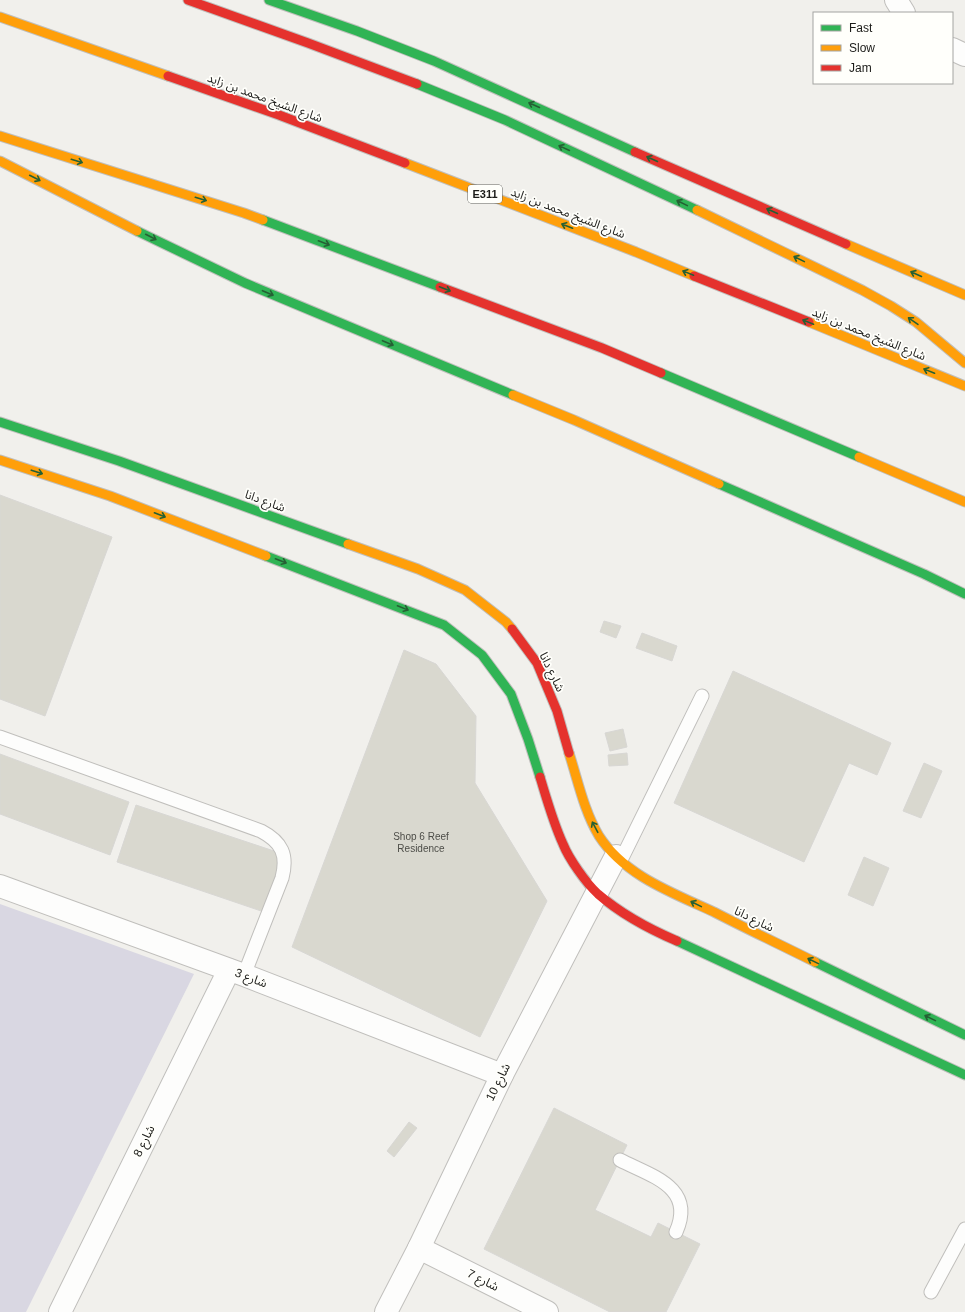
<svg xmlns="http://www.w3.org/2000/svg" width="965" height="1312" viewBox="0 0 965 1312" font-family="Arial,'Noto Sans Arabic',sans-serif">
	<rect width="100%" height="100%" fill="#f1f0ec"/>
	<path fill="#d9d7e2" d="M0 904 194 974 26 1312H0Z"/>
	<g fill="#d9d8cf" stroke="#d8d7d4">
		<path d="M0 495 112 537 45 716 0 699Z"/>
		<path d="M604 621 621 626 616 638 600 632Z"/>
		<path d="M642 633 677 646 672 661 636 648Z"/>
		<path d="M404 650 436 664 476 716 475 783 547 901 480 1037 292 947Z"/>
		<path d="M733 671 891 743 877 775 849 763 804 862 674 803Z"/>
		<path d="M623 729 627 747 610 751 605 733Z"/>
		<path d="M627 753 628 765 609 766 608 755Z"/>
		<path d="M0 754 129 802 110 855 0 814Z"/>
		<path d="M924 763 942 771 921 818 903 811Z"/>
		<path d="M136 805 283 854 264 912 117 862Z"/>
		<path d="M864 857 889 868 873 906 848 895Z"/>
		<path d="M554 1108 627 1145 595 1210 651 1237 658 1223 700 1244 666 1312H610L484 1249Z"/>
		<path d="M409 1122 417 1128 394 1157 387 1151Z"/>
	</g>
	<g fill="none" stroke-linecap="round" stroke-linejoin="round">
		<g stroke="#c0bfbc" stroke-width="15">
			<g id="lane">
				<path d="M0 737 261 831C282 842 288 855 282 878L244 975"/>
				<path d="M621 860 702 696"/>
				<path d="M620 1160C651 1176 696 1187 676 1232"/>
				<path d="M931 1292 965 1229"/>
			</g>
		</g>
		<g stroke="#c0bfbc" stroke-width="24">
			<g id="street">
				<path d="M896 0 904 13"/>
				<path d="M952 49 965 55"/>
				<path d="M0 886 244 975 502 1075"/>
				<path d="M419 1248 547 1312"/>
				<path d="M60 1312 229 970"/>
				<path d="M386 1312 419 1248 502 1075 616 856"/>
			</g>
		</g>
		<g stroke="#c0bfbc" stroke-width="11">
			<g id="fast">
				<path d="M269 0 357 31 434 61 635 152"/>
				<path d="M417 84 505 120 697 210"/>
				<path d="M263 220 440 287"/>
				<path d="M137 231 245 283 513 395"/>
				<path d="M661 373 859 457"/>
				<path d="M0 422 119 461 348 544"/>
				<path d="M719 484 924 574 965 594"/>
				<path d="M266 556 444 625 482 655 511 694 528 739 540 777"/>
				<path d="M677 941 965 1075"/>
				<path d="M815 962 965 1035"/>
			</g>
		</g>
		<g stroke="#c0bfbc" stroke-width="11">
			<g id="slow">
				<path d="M0 17 168 76"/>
				<path d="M0 136 244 213 263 220"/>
				<path d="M0 161 137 231"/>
				<path d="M405 163 636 252 694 276"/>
				<path d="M697 210 862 290 891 306 916 322 965 363"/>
				<path d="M846 244 965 295"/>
				<path d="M809 322 965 386"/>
				<path d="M513 395 574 420 719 484"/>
				<path d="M859 457 965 502"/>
				<path d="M0 460 110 496 266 556"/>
				<path d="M348 544 418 569 465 590 506 622 512 629"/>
				<path d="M569 753C578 781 584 811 599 836 625 876 673 893 714 912 747 929 781 945 815 962"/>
			</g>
		</g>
		<g stroke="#c0bfbc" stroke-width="11">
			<g id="jam">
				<path d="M188 0 308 43 417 84"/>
				<path d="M168 76 279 115 405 163"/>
				<path d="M635 152 846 244"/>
				<path d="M694 276 809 322"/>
				<path d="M440 287 602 348 661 373"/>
				<path d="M512 629 537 663 557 711 569 753"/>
				<path d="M540 777C547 800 553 822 563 844 569 859 586 883 598 894 621 914 649 929 677 941"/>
			</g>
		</g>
		<use href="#lane" stroke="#fdfdfc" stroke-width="13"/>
		<use href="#street" stroke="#fdfdfc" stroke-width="22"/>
		<use href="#fast" stroke="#30b455" stroke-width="9"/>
		<use href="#slow" stroke="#ff9f0a" stroke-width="9"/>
		<use href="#jam" stroke="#e5322d" stroke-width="9"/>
	</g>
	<defs><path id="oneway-shaft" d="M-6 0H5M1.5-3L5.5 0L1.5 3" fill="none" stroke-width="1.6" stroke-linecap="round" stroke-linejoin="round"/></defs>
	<g stroke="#256034">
		<use href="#oneway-shaft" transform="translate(534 105) rotate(-156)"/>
		<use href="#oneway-shaft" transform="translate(564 148) rotate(-155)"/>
		<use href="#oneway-shaft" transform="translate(652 159) rotate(-156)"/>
		<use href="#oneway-shaft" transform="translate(77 161) rotate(17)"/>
		<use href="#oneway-shaft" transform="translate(35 178) rotate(27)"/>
		<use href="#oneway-shaft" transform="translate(201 199) rotate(17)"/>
		<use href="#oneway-shaft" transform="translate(682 203) rotate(-154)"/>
		<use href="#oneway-shaft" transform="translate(772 211) rotate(-156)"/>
		<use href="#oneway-shaft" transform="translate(567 226) rotate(-159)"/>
		<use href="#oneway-shaft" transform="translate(151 237) rotate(27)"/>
		<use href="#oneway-shaft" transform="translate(324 243) rotate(21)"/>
		<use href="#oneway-shaft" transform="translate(799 259) rotate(-154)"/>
		<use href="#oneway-shaft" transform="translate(688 273) rotate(-158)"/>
		<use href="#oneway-shaft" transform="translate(916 274) rotate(-156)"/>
		<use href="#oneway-shaft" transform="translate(445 289) rotate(21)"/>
		<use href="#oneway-shaft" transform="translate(268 293) rotate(23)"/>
		<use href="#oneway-shaft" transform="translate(913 321) rotate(-145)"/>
		<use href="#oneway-shaft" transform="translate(808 322) rotate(-158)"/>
		<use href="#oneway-shaft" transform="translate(388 343) rotate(23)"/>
		<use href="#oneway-shaft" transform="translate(929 371) rotate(-158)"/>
		<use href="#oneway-shaft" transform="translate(37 472) rotate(18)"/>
		<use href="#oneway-shaft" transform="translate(160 515) rotate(21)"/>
		<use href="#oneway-shaft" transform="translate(281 561) rotate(21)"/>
		<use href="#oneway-shaft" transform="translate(403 608) rotate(22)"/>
		<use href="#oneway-shaft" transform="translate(595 827) rotate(-118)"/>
		<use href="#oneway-shaft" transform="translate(696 904) rotate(-154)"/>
		<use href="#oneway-shaft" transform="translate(813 961) rotate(-154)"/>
		<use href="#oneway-shaft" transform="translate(930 1018) rotate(-154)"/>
	</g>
	<g text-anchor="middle" stroke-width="3.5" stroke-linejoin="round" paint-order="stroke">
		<g font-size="10" fill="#4d4d48">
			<text x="421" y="840">Shop 6 Reef<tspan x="421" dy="12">Residence</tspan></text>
		</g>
		<rect fill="#fffffb" stroke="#60605d" stroke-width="1" x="468" y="185" width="34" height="18" rx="3"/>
		<g font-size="11" font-weight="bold" fill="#1c1c19">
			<text x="485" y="198">E311</text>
		</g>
		<g font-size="12" fill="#1c1c19" stroke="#fffffb">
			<text transform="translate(265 98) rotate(20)" y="4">شارع الشيخ محمد بن زايد</text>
			<text transform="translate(568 213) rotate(21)" y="4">شارع الشيخ محمد بن زايد</text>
			<text transform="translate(869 334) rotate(22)" y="4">شارع الشيخ محمد بن زايد</text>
			<text transform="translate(265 501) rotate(20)" y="4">شارع دانا</text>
			<text transform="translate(552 672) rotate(64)" y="4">شارع دانا</text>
			<text transform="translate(754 919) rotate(26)" y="4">شارع دانا</text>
			<text transform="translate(251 978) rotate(21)" y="4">شارع 3</text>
			<text transform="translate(498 1082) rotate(-64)" y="4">شارع 10</text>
			<text transform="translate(144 1141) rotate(-64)" y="4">شارع 8</text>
			<text transform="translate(483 1280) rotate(27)" y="4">شارع 7</text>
		</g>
	</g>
	<rect x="813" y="12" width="140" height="72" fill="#fffffb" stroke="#a4a4a1"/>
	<rect x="821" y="25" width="20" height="6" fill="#30b455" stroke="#a4a4a1"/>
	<text x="849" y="32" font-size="12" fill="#1c1c19">Fast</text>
	<rect x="821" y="45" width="20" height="6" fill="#ff9f0a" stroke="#a4a4a1"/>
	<text x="849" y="52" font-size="12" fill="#1c1c19">Slow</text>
	<rect x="821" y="65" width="20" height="6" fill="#e5322d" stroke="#a4a4a1"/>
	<text x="849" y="72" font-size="12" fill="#1c1c19">Jam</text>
</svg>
